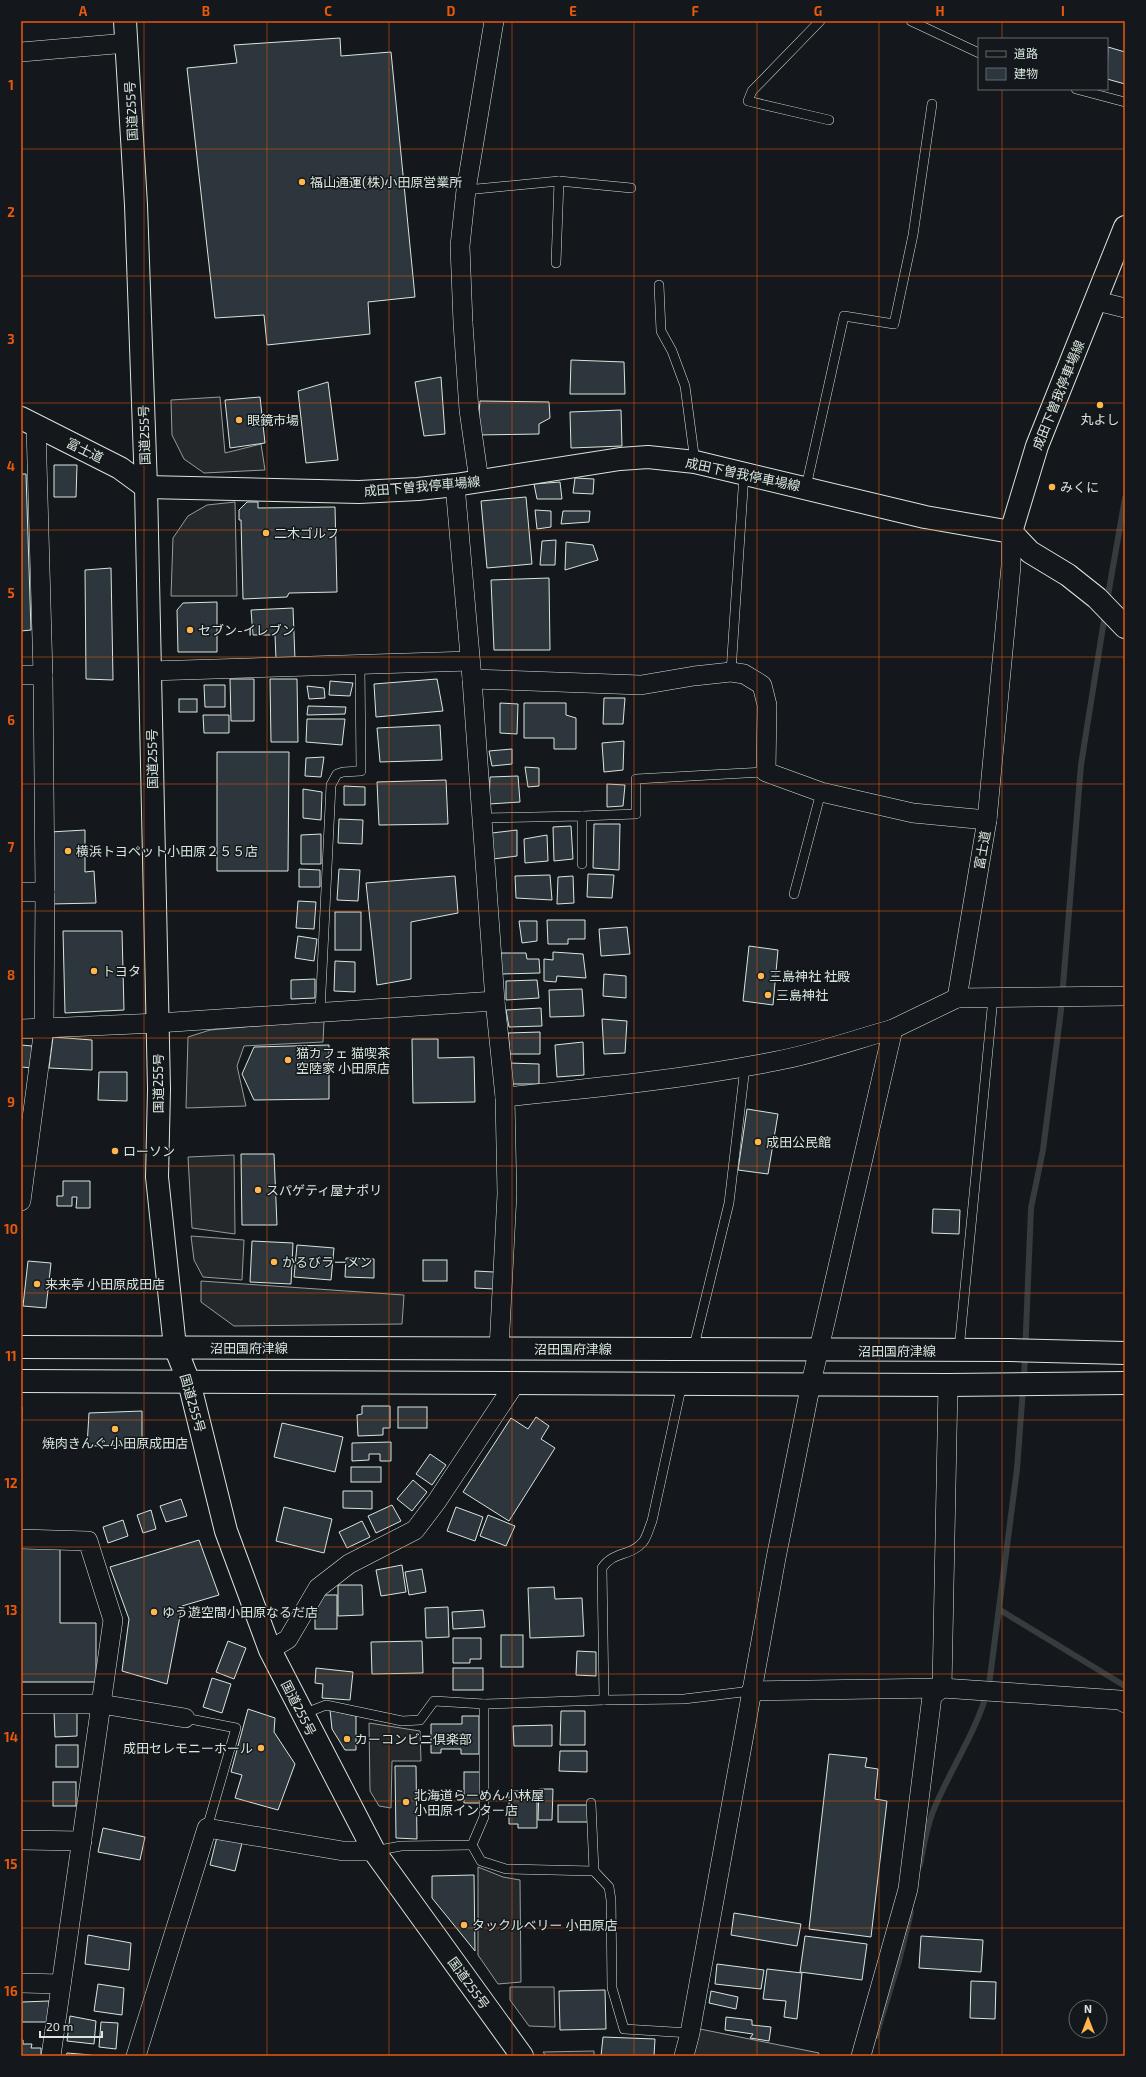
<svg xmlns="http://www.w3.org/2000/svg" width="1146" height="2077" viewBox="0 0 1146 2077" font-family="'Exo 2','Noto Sans JP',sans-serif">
	<rect width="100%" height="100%" fill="#14181c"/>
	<g fill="#24282b" stroke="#939e99">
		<path d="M220 397 225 453 261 444 265 470 204 473 184 459 172 435 171 400Z"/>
		<path d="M235 502 237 596H171L173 538 188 516 207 505Z"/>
		<path d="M324 1020 323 1042 244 1046 237 1066 246 1106 186 1108 188 1037 210 1030Z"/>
		<path d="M234 1155 235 1234 192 1228 188 1157Z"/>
		<path d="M191 1236 244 1240 242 1280 203 1277 194 1260Z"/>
		<path d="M201 1281 404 1295 402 1324 234 1326 201 1302Z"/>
		<path d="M369 1723 420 1731 421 1761H392L391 1808 379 1806 370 1791Z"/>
		<path d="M478 1867 503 1877 520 1880 521 1982 498 1984 478 1955Z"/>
		<path d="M510 1987H554L555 2027 529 2026 510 2000Z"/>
		<path d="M695 2028 819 2053 818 2056H689Z"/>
		<path d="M594 2051V2056H546L543 2052Z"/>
	</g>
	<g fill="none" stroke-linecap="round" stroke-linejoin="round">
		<g stroke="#363b3e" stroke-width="6">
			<path d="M1107 601 1125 498"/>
			<path d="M1024 1380 1031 1208 1043 1150 1061 1010 1081 765 1105 614"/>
			<path d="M1000 1610 1125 1686"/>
			<path d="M920 1865C923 1848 926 1831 932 1814 949 1770 977 1733 989 1685L1017 1469 1023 1389"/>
			<path d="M876 2036 899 1961 911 1912"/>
		</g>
	</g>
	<g fill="#2c363c" stroke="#d8e6dc">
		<path d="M340 38 341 56 391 52 415 297 368 302 370 334 267 345 264 315 215 318 187 68 237 63 234 45Z"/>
		<path d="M1108 47 1125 52V84L1107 79Z"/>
		<path d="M571 360 624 362 625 394H570Z"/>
		<path d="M441 377 445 434 424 436 415 382Z"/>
		<path d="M328 382 338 460 306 463 298 391Z"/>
		<path d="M260 397 265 443 230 448 225 400Z"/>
		<path d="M480 401 549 402 550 418 539 424V434L477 435Z"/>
		<path d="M621 410 622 446 571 448 570 412Z"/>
		<path d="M54 465H77L76 497H54Z"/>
		<path d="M21 474H26L31 630 21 631Z"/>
		<path d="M575 478 594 479 593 494 573 493Z"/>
		<path d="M560 482 562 499H537L534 484Z"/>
		<path d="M526 497 532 564 487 568 481 501Z"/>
		<path d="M247 502H258V508L335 507 337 592 289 593 287 597 243 599 241 520H239V510Z"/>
		<path d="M535 510 551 511V527L537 529Z"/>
		<path d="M563 511H590L589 522 561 524Z"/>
		<path d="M556 540 555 565H540L542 541Z"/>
		<path d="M566 542 593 545 598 560 565 570Z"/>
		<path d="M111 568 113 680 86 679 85 570Z"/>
		<path d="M549 578 550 650H494L491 580Z"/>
		<path d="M217 602V652H178L177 610 183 603Z"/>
		<path d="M293 608 295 660 276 659 275 635H253L251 610Z"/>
		<path d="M230 679H254V721H231Z"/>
		<path d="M270 679H297L298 742H271Z"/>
		<path d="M437 679 443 711 376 717 374 684Z"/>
		<path d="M330 681 353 683 350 696 329 695Z"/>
		<path d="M204 685H225V707H205Z"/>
		<path d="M307 686 324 688 325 698 309 699Z"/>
		<path d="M604 698H625L623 724H603Z"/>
		<rect x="179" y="699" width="18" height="13"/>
		<path d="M500 703 518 704 517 734 500 733Z"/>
		<path d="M524 703H566V715L576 718V749H554V738H524Z"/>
		<path d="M308 706 346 707 345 714 307 715Z"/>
		<path d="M203 715H229V733H204Z"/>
		<path d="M307 719H345L342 745 306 742Z"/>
		<path d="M440 725 442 760 380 762 377 728Z"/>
		<path d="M624 741 623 770 604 772 602 743Z"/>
		<path d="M512 749V764L492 766 489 751Z"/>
		<path d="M217 752H289L288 871H217Z"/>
		<path d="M324 757 321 777 305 776 306 758Z"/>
		<path d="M525 767 539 768V786L528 787Z"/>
		<path d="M518 776 520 802 489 804 490 777Z"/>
		<path d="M446 780 448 824 379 825 377 782Z"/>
		<path d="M607 784 625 785 623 806 607 807Z"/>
		<path d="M344 786 365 787V805H344Z"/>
		<path d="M303 789 322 792 321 820 303 818Z"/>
		<path d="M339 819 363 820 362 844 338 843Z"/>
		<path d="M594 824H620L619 870 593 868Z"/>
		<path d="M571 826 573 859 554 861 553 827Z"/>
		<path d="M85 830V872L94 871 96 903 51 904 50 832Z"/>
		<path d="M517 830V856L493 859 492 833Z"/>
		<path d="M321 834V864H301V835Z"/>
		<path d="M547 835 548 861 525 863 524 839Z"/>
		<path d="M299 869 320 870V887H299Z"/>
		<path d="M339 869 360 870 358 901 337 900Z"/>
		<path d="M588 874 614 875 612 898 587 897Z"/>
		<path d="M550 875 552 900 516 898 515 876Z"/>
		<path d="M455 876 458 913 411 922V979L377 985 366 883Z"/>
		<path d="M573 876 574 903 557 904 558 877Z"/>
		<path d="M298 901 316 902 314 929 296 928Z"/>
		<rect x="335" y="912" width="26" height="38"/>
		<path d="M547 920H585V939H568V944H548Z"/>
		<path d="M519 921H537V941L522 943Z"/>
		<path d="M627 927 630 954 601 956 599 929Z"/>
		<path d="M63 931H122L124 1010 65 1013Z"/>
		<path d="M298 936 317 939 314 961 295 958Z"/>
		<path d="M749 946 778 950 773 1005 743 1001Z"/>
		<path d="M553 952 583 954 586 978 557 976 556 982 544 981V959L553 960Z"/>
		<path d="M501 953H526L527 959H539L540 973 501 974Z"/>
		<path d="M335 961 355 962V992L334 991Z"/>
		<path d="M604 974 626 976V998L603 996Z"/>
		<path d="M315 979V998L291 999V980Z"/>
		<path d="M537 980 539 998 506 1000V981Z"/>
		<path d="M582 989 584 1016 550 1017 549 990Z"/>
		<path d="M541 1008 542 1026 509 1027 506 1010Z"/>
		<path d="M602 1019 627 1021 625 1053 604 1054Z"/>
		<path d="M540 1032V1054H510L508 1033Z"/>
		<path d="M53 1037 92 1040V1070L49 1068Z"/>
		<path d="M412 1039H438V1058L474 1057 475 1102 413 1103Z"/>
		<path d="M583 1042 584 1075 557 1077 555 1045Z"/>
		<path d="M21 1045 32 1046 33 1068 21 1067Z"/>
		<path d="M329 1045V1099L254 1100 242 1074 254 1047Z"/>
		<path d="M509 1063 539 1064V1084H509Z"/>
		<path d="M99 1072H127V1101L98 1100Z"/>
		<path d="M747 1109 778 1114 768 1174 738 1170Z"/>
		<path d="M241 1154H274L277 1225H242Z"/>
		<path d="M63 1181H90V1208H76L77 1197H72V1206H57V1196H63Z"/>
		<path d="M933 1209 960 1210 959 1234 932 1233Z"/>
		<path d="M252 1241 293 1243 291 1284 250 1282Z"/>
		<path d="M297 1245 334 1248 331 1280 294 1277Z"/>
		<path d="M346 1258 374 1259V1278L345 1277Z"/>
		<rect x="423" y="1260" width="24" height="21"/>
		<path d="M28 1261 51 1263 46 1308 23 1306Z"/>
		<path d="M475 1271 494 1272V1289L475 1288Z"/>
		<path d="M362 1406H390V1428H383V1435L358 1436 357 1415 362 1414Z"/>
		<path d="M21 1407H22L21 1447Z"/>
		<rect x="398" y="1407" width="29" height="21"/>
		<path d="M142 1411V1445L87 1446 89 1413Z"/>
		<path d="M536 1417 549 1426 541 1439 555 1448 509 1521 463 1492 511 1418 528 1429Z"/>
		<path d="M282 1423 343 1437 335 1472 274 1457Z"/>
		<path d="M391 1442V1461H380V1454H369V1460L352 1461V1443Z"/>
		<path d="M430 1454 446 1465 432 1485 416 1474Z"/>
		<rect x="351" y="1467" width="30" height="15"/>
		<path d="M413 1480 427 1492 412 1511 397 1499Z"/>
		<path d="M343 1491H372V1509L343 1508Z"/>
		<path d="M181 1499 187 1516 166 1522 160 1506Z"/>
		<path d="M392 1505 401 1521 376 1533 368 1516Z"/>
		<path d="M284 1507 332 1519 324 1553 276 1541Z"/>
		<path d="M456 1507 483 1517 475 1541 447 1531Z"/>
		<path d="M151 1510 156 1529 143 1533 137 1515Z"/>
		<path d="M488 1515 515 1526 506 1546 480 1536Z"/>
		<path d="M123 1520 128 1536 108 1543 103 1527Z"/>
		<path d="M362 1521 370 1537 347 1548 339 1532Z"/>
		<path d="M199 1540 219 1595 182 1606 167 1684 122 1671 129 1619 110 1567Z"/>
		<path d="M21 1548H60V1623H96V1682H21Z"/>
		<path d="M402 1565 406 1592 381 1596 376 1570Z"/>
		<path d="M422 1569 426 1592 409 1595 405 1572Z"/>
		<path d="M338 1585H362L363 1615 338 1616Z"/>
		<path d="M554 1587 555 1599 582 1598 584 1636 530 1638 528 1588Z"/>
		<rect x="315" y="1595" width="22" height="34"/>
		<path d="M448 1607 449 1637 426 1638 425 1608Z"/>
		<path d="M483 1610 485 1627 453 1629 452 1612Z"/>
		<rect x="501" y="1635" width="22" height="32"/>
		<path d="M453 1638H481V1659H470V1663H453Z"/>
		<path d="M228 1641 246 1648 234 1679 216 1672Z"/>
		<path d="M422 1641 423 1673 372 1674 371 1642Z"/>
		<path d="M577 1651 596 1652V1676L576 1675Z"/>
		<path d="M316 1668 353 1672 350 1700 322 1698 323 1684 315 1683Z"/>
		<rect x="453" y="1668" width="30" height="22"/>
		<path d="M212 1678 231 1684 222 1713 203 1707Z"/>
		<path d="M248 1709 275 1718 274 1732 295 1764 278 1810 235 1798 242 1775 231 1772Z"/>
		<path d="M330 1710 356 1716V1750H345L332 1729Z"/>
		<path d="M561 1711H585V1745H560Z"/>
		<path d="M54 1712H77V1736L55 1737Z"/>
		<path d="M462 1716H479V1754H461V1749H441V1753H431V1724H462Z"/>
		<path d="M552 1725V1746H514L513 1726Z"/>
		<rect x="56" y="1745" width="22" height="22"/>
		<path d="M560 1751H587V1772L559 1771Z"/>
		<path d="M829 1754 867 1758 865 1767 878 1769 875 1799 887 1801 871 1937 809 1929Z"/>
		<path d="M395 1766H416L417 1839 396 1838Z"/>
		<rect x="464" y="1772" width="16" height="31"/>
		<rect x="53" y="1782" width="23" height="24"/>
		<path d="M539 1789H553L552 1820H538Z"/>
		<path d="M509 1791H537V1828H518V1824H509Z"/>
		<rect x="558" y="1805" width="32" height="17"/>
		<path d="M103 1828 145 1837 140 1860 98 1852Z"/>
		<path d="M217 1837 242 1843 235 1871 210 1865Z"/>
		<path d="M474 1875 475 1951 432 1898V1876Z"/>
		<path d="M734 1913 801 1924 797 1946 731 1935Z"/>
		<path d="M88 1935 131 1943 129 1970 85 1964Z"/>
		<path d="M805 1936 867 1944 862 1980 800 1972Z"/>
		<path d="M921 1936 983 1940 981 1972 919 1968Z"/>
		<path d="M717 1964 764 1970 761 1989 715 1984Z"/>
		<path d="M767 1969 802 1973 797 2019 784 2017 786 2001 763 1999Z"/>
		<path d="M971 1981 996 1982 995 2019 970 2018Z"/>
		<path d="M98 1984 124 1988 122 2015 94 2011Z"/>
		<path d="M605 1990 606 2029 560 2030 559 1991Z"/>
		<path d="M711 1991 738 1997 736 2009 709 2003Z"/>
		<path d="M49 2001 50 2022H22V2002Z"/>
		<path d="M70 2016 96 2021 94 2044 67 2041Z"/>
		<path d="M726 2017 752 2020V2025L771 2027 769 2041 750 2038 753 2034 725 2030Z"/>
		<path d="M101 2022 118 2023 116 2049 99 2047Z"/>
		<path d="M603 2037 655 2039 654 2056H601Z"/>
		<path d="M21 2040H23V2044H32L31 2048H41V2056H21Z"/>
		<path d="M67 2053 91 2055V2056H66Z"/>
	</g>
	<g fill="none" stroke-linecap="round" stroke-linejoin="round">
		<g stroke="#d8e6dc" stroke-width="10">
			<g id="service">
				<path d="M820 21 752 91 748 101 829 120"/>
				<path d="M911 21 979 53"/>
				<path d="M1076 89 1125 102"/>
				<path d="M466 190 559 181 631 188"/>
				<path d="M556 263 559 181"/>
				<path d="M659 285 661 331 672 351 685 386 695 462"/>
				<path d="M806 487 844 316 894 324 913 235 932 104"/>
				<path d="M731 672 744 474"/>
				<path d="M582 816 636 814V779L766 772"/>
				<path d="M482 818 582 816V864"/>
				<path d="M794 894 821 792"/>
				<path d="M320 1012 331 785 337 774 343 772 361 771 360 664"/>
				<path d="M693 1350 729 1203 745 1067"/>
				<path d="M959 1350 993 998"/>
				<path d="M604 1700 602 1568C613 1551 630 1557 643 1542 647 1537 649 1528 652 1521L682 1384"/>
				<path d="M303 1714 326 1705 402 1721 420 1720 434 1701 484 1704 604 1700 684 1699 751 1691"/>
				<path d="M185 1718 236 1728 207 1828"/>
				<path d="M591 1803 594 1871 609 1887 611 1900 612 1988 624 2029 690 2033"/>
				<path d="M472 1845 481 1861 506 1869 594 1871"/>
				<path d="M374 1851 401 1846 472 1845 484 1817V1704"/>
			</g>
		</g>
		<g stroke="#d8e6dc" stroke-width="20">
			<g id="minor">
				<path d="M21 52 127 43"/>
				<path d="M1097 301 1125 308"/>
				<path d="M479 481 469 410 463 323 460 246 466 190 494 21"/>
				<path d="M1011 532V566L987 820 957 998 1125 996"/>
				<path d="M150 671 470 661"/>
				<path d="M21 675H43"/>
				<path d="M472 679 641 685 694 676 731 672 744 674 762 685 767 705 766 772 821 792 913 813 987 820"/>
				<path d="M21 892H45"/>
				<path d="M495 1001 505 1097 507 1194 499 1349"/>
				<path d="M21 1029 158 1023 495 1001 472 679 455 485"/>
				<path d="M505 1097C595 1088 686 1079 776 1061 815 1054 854 1040 893 1029"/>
				<path d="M21 1201 44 1028 45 892 43 675 36 426"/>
				<path d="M21 1539 88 1541 113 1620 51 2056"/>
				<path d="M270 1650 288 1639 318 1588 349 1564 415 1530 437 1501 516 1382"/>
				<path d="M751 1691 942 1688 1120 1700 1125 1703"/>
				<path d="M21 1704H101L185 1718"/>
				<path d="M21 1840 82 1841"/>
				<path d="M21 1983 61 1984"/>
				<path d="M136 2056 207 1828 343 1851H374"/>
				<path d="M684 2056 690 2033 776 1558 811 1383 893 1029 957 998"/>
				<path d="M861 2056 908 1889 932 1696 942 1688 948 1385"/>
			</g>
		</g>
		<g stroke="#d8e6dc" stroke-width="24">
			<g id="tertiary">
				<path d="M21 418 120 468 146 487"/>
				<path d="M1011 532 1030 552 1068 575 1097 598 1125 627"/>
			</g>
		</g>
		<g stroke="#d8e6dc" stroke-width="24">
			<g id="secondary">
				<path d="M146 487 359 492 418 489 455 485 620 459 648 457 695 462 925 517 1011 532 1037 446 1125 227"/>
				<path d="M21 1347 1011 1350 1125 1353"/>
				<path d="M21 1381 948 1385 1125 1383"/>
			</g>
		</g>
		<g stroke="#d8e6dc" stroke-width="24">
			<path id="trunk" d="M125 21 136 205 146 487 159 1089 157 1177 175 1347 189 1382 226 1531 270 1650 374 1851 522 2056"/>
		</g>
		<use href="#service" stroke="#14181c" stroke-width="9"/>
		<use href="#minor" stroke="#14181c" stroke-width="19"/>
		<use href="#tertiary" stroke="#14181c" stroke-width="22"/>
		<use href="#secondary" stroke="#14181c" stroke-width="22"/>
		<use href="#trunk" stroke="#14181c" stroke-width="22"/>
	</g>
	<path fill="none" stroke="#e8590c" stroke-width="1" stroke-opacity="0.55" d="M144 21V2056M267 21V2056M389 21V2056M512 21V2056M634 21V2056M757 21V2056M879 21V2056M1002 21V39M1002 89V2056M21 149H1125M21 276H1125M21 403H1125M21 530H1125M21 657H1125M21 784H1125M21 911H1125M21 1038H1125M21 1166H1125M21 1293H1125M21 1420H1125M21 1547H1125M21 1674H1125M21 1801H1125M21 1928H1125"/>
	<g fill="#ffb74d" stroke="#14181c" stroke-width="1.5">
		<circle cx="302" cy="182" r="4"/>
		<circle cx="1100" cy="405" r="4"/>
		<circle cx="239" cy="420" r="4"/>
		<circle cx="1052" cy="487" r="4"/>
		<circle cx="266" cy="533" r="4"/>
		<circle cx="190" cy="630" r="4"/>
		<circle cx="68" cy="851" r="4"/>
		<circle cx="94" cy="971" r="4"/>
		<circle cx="761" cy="976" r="4"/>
		<circle cx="768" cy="995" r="4"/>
		<circle cx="288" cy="1060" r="4"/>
		<circle cx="758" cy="1142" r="4"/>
		<circle cx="115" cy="1151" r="4"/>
		<circle cx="258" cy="1190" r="4"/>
		<circle cx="274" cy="1262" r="4"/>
		<circle cx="37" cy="1284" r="4"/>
		<circle cx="115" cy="1429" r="4"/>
		<circle cx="154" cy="1612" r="4"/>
		<circle cx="347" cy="1739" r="4"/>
		<circle cx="261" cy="1748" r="4"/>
		<circle cx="406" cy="1802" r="4"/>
		<circle cx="464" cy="1925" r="4"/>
	</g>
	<g text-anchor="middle" stroke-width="3" stroke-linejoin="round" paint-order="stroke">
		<g font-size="13" fill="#d8e6dc" stroke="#14181c">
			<text transform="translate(131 111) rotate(-93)" y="5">国道255号</text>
			<text transform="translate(1058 395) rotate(-68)" y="5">成田下曽我停車場線</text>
			<text transform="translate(144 435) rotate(-92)" y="5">国道255号</text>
			<text transform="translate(85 450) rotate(26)" y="5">富士道</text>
			<text transform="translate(743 474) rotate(12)" y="5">成田下曽我停車場線</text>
			<text transform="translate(422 486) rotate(-5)" y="5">成田下曽我停車場線</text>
			<text transform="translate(152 759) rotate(-91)" y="5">国道255号</text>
			<text transform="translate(982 850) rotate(-80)" y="5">富士道</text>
			<text transform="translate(158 1083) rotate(-90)" y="5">国道255号</text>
			<text x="249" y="1353">沼田国府津線</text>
			<text x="573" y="1354">沼田国府津線</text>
			<text x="897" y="1356">沼田国府津線</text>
			<text transform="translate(193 1403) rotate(74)" y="5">国道255号</text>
			<text transform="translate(299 1708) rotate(63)" y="5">国道255号</text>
			<text transform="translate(469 1983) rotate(54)" y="5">国道255号</text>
		</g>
		<g font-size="13" fill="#d8e6dc" stroke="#14181c" text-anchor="start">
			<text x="310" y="187">福山通運(株)小田原営業所</text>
			<text x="1100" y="424" text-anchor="middle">丸よし</text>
			<text x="247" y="425">眼鏡市場</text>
			<text x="1060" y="492">みくに</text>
			<text x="274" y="538">二木ゴルフ</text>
			<text x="198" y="635">セブン-イレブン</text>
			<text x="76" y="856">横浜トヨペット小田原２５５店</text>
			<text x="102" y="976">トヨタ</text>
			<text x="769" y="981">三島神社 社殿</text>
			<text x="776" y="1000">三島神社</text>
			<text x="296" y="1058">猫カフェ 猫喫茶<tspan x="296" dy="15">空陸家 小田原店</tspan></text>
			<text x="766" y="1147">成田公民館</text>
			<text x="123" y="1156">ローソン</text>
			<text x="266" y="1195">スパゲティ屋ナポリ</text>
			<text x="282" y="1267">かるびラーメン</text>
			<text x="45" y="1289">来来亭 小田原成田店</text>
			<text x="115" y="1448" text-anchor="middle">焼肉きんぐ 小田原成田店</text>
			<text x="162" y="1617">ゆう遊空間小田原なるだ店</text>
			<text x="355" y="1744">カーコンビニ倶楽部</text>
			<text x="253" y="1753" text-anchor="end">成田セレモニーホール</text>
			<text x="414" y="1800">北海道らーめん小林屋<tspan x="414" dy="15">小田原インター店</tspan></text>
			<text x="472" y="1930">タックルベリー 小田原店</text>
		</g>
	</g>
	<rect width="1146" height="2077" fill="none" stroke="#14181c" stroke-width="44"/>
	<rect x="978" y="38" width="130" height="52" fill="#14181c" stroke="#626a69"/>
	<rect x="986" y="51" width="20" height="6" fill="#14181c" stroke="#626a69"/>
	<text x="1014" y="58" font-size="12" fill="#d8e6dc">道路</text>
	<rect x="986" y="68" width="20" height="12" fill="#2c363c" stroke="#626a69"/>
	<text x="1014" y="78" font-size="12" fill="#d8e6dc">建物</text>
	<g transform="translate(1088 2019)"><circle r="19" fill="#14181c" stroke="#626a69"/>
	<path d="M0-3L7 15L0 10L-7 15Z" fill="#ffb74d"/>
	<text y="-6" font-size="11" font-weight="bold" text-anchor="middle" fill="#d8e6dc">N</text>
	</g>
	<path d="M40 2031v6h62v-6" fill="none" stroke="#d8e6dc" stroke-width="2"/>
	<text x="46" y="2031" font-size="12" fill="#d8e6dc" stroke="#14181c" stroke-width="3" paint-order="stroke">20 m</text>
	<rect x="22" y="22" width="1102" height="2033" fill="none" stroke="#e8590c" stroke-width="1.5"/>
	<g font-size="13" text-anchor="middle" font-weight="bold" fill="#e8590c">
		<text x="83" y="16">A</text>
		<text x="206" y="16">B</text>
		<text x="328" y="16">C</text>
		<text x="451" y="16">D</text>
		<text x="573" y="16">E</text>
		<text x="695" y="16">F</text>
		<text x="818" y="16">G</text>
		<text x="940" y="16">H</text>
		<text x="1063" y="16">I</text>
		<text x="11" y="90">1</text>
		<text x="11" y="217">2</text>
		<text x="11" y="344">3</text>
		<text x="11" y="471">4</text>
		<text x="11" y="598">5</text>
		<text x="11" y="725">6</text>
		<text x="11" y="852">7</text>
		<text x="11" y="980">8</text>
		<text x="11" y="1107">9</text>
		<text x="11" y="1234">10</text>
		<text x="11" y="1361">11</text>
		<text x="11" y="1488">12</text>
		<text x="11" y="1615">13</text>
		<text x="11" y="1742">14</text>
		<text x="11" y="1869">15</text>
		<text x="11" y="1996">16</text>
	</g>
</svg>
